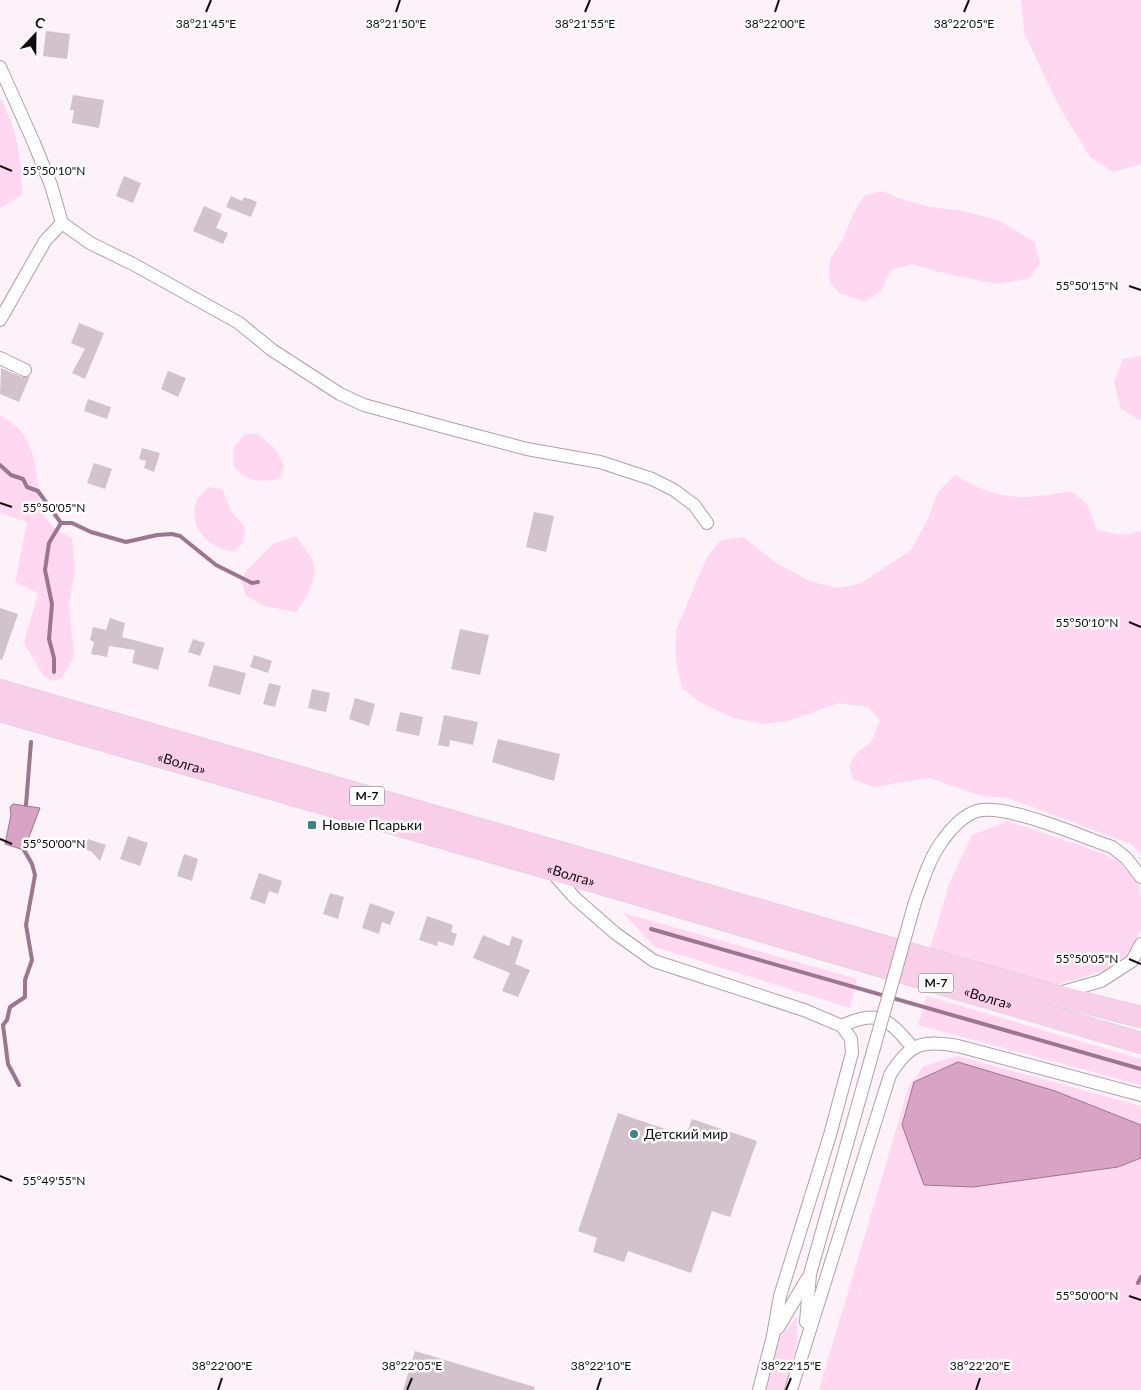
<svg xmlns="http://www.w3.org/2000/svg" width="1141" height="1390" viewBox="0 0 1141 1390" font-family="Lato,sans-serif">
	<rect width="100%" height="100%" fill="#fdf2f9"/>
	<g fill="#ffd7f0">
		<path d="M1021 0H1141V164L1113 172 1090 157 1060 108 1024 33Z"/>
		<path d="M0 98C17 127 22 162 22 195L0 208Z"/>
		<path d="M882 191 901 199 930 207 959 210 998 220 1035 242 1040 263 1030 278 998 284 947 274 912 264 891 270 881 291 864 302 840 293 829 282 830 260 845 235 854 212 865 195Z"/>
		<path d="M1141 356V421L1121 409 1114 382 1123 359Z"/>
		<path d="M0 415C33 433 34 457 39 491 40 497 39 508 43 514 49 525 61 533 72 538L75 569 69 604 74 657 62 678 52 681 43 675 24 643 38 593 15 582 27 522 0 513Z"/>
		<path d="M245 434H258L276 450 284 466 279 479C258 482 246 483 233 465L234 447Z"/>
		<path d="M955 475C996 501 1025 500 1071 491L1087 504 1097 530 1123 535 1141 531V854L1131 844 1008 798 982 796 929 778 873 787 853 779 849 765 857 753 871 742 880 720 868 707 839 703 791 720 766 724 733 718 700 702 682 688 676 663V630L707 557 721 540 743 537 775 562 809 581 837 588 860 584 911 550 928 519 938 492Z"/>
		<path d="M209 487 222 489 231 511 245 528 243 542 234 552C210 549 188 529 196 502 198 497 206 491 209 487Z"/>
		<path d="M296 536C301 544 309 552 312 560 320 577 306 599 296 612L265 606 246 596 242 583 245 572 273 544Z"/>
		<path d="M1008 821 1102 853 1118 861 1139 885 1141 896V930L1127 955 1100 972 1056 985 930 949 949 884 972 835Z"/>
		<path d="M623 913 857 979 850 1008 655 947Z"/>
		<path d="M927 996 1141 1059V1085L918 1025Z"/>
		<path d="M957 1056 1141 1106V1390H819L909 1086 924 1066Z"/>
		<path d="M797 1316V1344L784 1390H765L780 1338Z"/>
	</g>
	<g fill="#d8a3c5" stroke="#9c758e">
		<path d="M13 804 40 808 24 850 5 844 11 815 10 807Z"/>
		<path d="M958 1062 1055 1091 1141 1125V1158L1118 1167 973 1187 924 1185 902 1125 914 1082Z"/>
	</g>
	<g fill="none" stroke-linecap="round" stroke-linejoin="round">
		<g stroke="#9c758e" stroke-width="4">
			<path d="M0 465 11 475 23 479 27 487 38 491 61 523"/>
			<path d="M54 672V658L49 639 52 604 45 570 49 543 61 523H72L91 532 126 542 157 535 172 534 180 536 216 565 252 583 258 582"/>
			<path d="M26 805 31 742"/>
			<path d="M651 929 1141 1069"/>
			<path d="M19 1085 8 1064 3 1025 7 1020 10 1007 25 997V980L32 960 26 925 35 875 32 864 24 850"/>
			<path d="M1138 1283 1141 1277"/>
		</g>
	</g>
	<g fill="#d3c2cc">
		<path d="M46 31 70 34 67 59 43 56Z"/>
		<path d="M73 95 104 100 99 128 72 123 74 110H70Z"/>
		<path d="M124 176 141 183 133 203 116 196Z"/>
		<path d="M231 196 242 201 244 197 257 202 251 217 226 207Z"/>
		<path d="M204 206 222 214 216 228 228 233 223 244 193 231Z"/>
		<path d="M79 323 104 333 85 379 72 373 85 349 71 343Z"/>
		<path d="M1 368 22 377 30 376 19 402 0 394Z"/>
		<path d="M168 371 186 378 178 397 161 389Z"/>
		<path d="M88 399 111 407 107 419 84 411Z"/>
		<path d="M142 448 160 453 154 472 144 468 146 461 139 459Z"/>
		<path d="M94 463 112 469 105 489 87 483Z"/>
		<path d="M534 512 554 516 546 552 526 547Z"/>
		<path d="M0 608 18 614 2 660 0 659Z"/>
		<path d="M110 618 125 623 122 637 164 648 158 670 132 663 135 650 109 646 107 657 91 654 94 642 90 640 93 627 106 630Z"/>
		<path d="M460 629 489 635 480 675 451 669Z"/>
		<path d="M193 639 205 643 200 656 188 652Z"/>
		<path d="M254 655 272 661 268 673 250 667Z"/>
		<path d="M214 665 246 673 240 695 208 686Z"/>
		<path d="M269 683 281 686 275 707 263 704Z"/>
		<path d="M312 689 330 693 326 712 308 708Z"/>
		<path d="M355 698 375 704 369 726 349 719Z"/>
		<path d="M400 712 423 717 419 736 396 731Z"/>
		<path d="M444 715 478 722 473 745 450 740 449 747 438 745Z"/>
		<path d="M498 739 560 754 554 781 492 762Z"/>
		<path d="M128 836 148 843 140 866 120 859Z"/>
		<path d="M88 839 106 845 100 861 92 852 85 849Z"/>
		<path d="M184 854 198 859 192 881 177 876Z"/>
		<path d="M259 873 282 881 278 894 269 891 265 904 250 899Z"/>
		<path d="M330 893 344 897 338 919 323 914Z"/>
		<path d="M370 903 395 912 390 925 382 922 379 934 362 928Z"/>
		<path d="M427 916 453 925 451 932 457 934 453 946 438 941 437 946 419 940Z"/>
		<path d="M483 935 509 946 512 936 523 940 515 964 530 970 518 997 502 991 510 973 473 958Z"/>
		<path d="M618 1113 686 1136 692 1119 757 1141 730 1217 712 1211 691 1273 628 1251 624 1262 593 1252 597 1238 578 1231Z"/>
		<path d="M415 1351 535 1387 534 1390H403Z"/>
	</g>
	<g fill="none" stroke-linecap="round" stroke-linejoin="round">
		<g stroke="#b09fa9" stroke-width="14">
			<g id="minor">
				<path d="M0 67 34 143 51 185 62 223 90 243 133 264 239 323 272 350 340 394 364 405 444 427 527 449 600 462 652 479 674 490 694 505 707 523"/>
				<path d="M0 320 45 241 62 223"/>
				<path d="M0 358 25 370"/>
				<path d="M551 871 575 898 615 933 654 961 804 1010 842 1026 851 1039 852 1053 830 1135 780 1296 773 1336 759 1390"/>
				<path d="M915 902C923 881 929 858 943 840 951 828 964 815 977 811 1006 803 1082 837 1112 847L1126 858 1141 877"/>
				<path d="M1059 993 1101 981 1132 961 1141 944"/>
				<path d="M842 1026C877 1008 889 1019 912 1047"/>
				<path d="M806 1322 810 1274 848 1140"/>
				<path d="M778 1328 807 1279"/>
				<path d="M791 1390 890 1075C909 1044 922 1039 958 1046L1141 1095"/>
			</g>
		</g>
		<g stroke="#d4d3d4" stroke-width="22">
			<g id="trunk">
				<path d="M0 690 1054 995 1141 1017"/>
				<path id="s1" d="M0 711 550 869 1141 1043"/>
			</g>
		</g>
		<use href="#minor" stroke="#fff" stroke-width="12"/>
		<use href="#trunk" stroke="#f8cee8" stroke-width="21"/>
		<g stroke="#b09fa9" stroke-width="14" stroke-linecap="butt">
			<path id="minor-bridge" d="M848 1140 915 902"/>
		</g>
		<use href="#minor-bridge" stroke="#fff" stroke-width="12"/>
	</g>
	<path fill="none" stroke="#110b0e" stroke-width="2" d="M206 12 211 0M396 12 400 0M585 12 590 0M775 12 779 0M964 12 969 0M0 166 12 171M1129 286 1141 290M0 503 12 507M1129 622 1141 627M0 839 12 844M1129 959 1141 964M0 1176 12 1181M1129 1296 1141 1300M218 1390 222 1378M407 1390 412 1378M597 1390 601 1378M786 1390 791 1378M976 1390 980 1378"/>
	<g fill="#3c8480" stroke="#fff" stroke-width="2">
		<rect x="307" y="820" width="10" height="10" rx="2.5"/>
		<circle cx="634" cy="1134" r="5"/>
	</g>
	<g text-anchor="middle" stroke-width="5" stroke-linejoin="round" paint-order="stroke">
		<g fill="#fff" stroke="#585456" stroke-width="1">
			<rect x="349.5" y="786.5" width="35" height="19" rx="4"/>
			<rect x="918.5" y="973.5" width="35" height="19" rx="4"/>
		</g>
		<g font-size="12" font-weight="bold" fill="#110b0e">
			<text x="367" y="800">М-7</text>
			<text x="936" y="987">М-7</text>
		</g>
		<g font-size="14" fill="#110b0e" stroke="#fff">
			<text dy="5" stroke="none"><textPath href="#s1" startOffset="189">«Волга»</textPath></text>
			<text dy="5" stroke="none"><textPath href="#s1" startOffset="594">«Волга»</textPath></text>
			<text dy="5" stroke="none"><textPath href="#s1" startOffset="1029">«Волга»</textPath></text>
		</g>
		<g font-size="14" fill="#110b0e" stroke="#fff" text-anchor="start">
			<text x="322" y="830">Новые Псарьки</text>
			<text x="644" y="1139">Детский мир</text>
		</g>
	</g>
	<g font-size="12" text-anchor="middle" fill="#110b0e" stroke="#fff" stroke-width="5" stroke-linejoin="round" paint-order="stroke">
		<text x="206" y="28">38°21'45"E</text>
		<text x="396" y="28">38°21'50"E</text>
		<text x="585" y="28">38°21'55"E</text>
		<text x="775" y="28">38°22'00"E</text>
		<text x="964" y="28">38°22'05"E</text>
		<text x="54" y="175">55°50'10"N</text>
		<text x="1087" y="290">55°50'15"N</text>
		<text x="54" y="512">55°50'05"N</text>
		<text x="1087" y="627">55°50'10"N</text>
		<text x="54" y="848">55°50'00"N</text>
		<text x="1087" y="963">55°50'05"N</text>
		<text x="54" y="1185">55°49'55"N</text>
		<text x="1087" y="1300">55°50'00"N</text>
		<text x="222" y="1370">38°22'00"E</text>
		<text x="412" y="1370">38°22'05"E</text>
		<text x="601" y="1370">38°22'10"E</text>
		<text x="791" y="1370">38°22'15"E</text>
		<text x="980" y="1370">38°22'20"E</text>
	</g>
	<g transform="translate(35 35) rotate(22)" stroke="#ffffff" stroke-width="4" paint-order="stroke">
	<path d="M0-4L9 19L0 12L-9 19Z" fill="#110b0e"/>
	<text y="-8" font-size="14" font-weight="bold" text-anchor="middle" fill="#110b0e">С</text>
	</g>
</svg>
